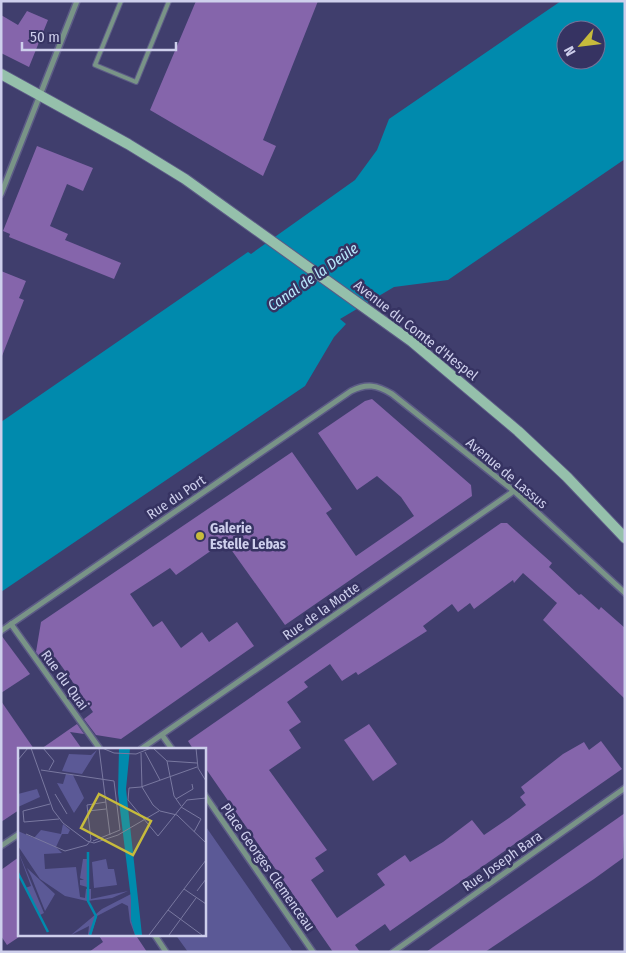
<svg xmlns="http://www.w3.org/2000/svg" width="626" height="953" viewBox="0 0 626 953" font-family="'Fira Sans Condensed',sans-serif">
	<rect width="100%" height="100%" fill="#403e6d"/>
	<path fill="#5b5996" d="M204 824 293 952H188L175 934H204Z"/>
	<path fill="#008aad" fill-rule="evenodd" d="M561 1H625V159L448 280 394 287 340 319 346 324 334 337 305 386 1 592V422L248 252 251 254 355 180 377 150 389 119ZM566 30H596V60H566Z"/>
	<g fill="#8565ab">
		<path d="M196 1H318L263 140 276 146 263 176 150 110Z"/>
		<path d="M27 11 48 20 29 67 1 53V15L18 25Z"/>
		<path d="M37 146 93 168 83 191 67 184 50 226 68 234 65 240 121 263 114 279 9 237 10 234 3 231Z"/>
		<path d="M1 271 26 281 19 298 24 300 2 356Z"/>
		<path d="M372 399 471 485 472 496 285 625 225 541 176 575 170 568 130 594 153 627 162 621 181 648 202 632 209 642 237 622 254 646 121 739 96 735 84 719 93 712 68 675 55 657 45 664 36 652 41 622 292 452 332 509 326 513 356 556 414 516 401 497 377 476 357 490 318 433 365 401Z"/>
		<path d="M501 523H507L552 563 549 567 579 595 581 594 599 610 601 607 625 628V699L543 620 557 603 523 573 514 583 513 580 474 609 470 603 458 612 452 604 423 626 427 631 358 675 356 672 342 681 330 664 304 682 308 687 287 702 301 722 289 730 301 748 269 770 327 850 315 858 324 871 311 880 337 918 385 885 377 874 405 855 410 862 443 842 472 820 484 835 509 818 526 805 520 797 525 793 521 787 563 754 584 742 589 750 601 741 622 769 390 931 385 924 355 945 360 952H333L204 766V749H193L188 741Z"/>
		<path d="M1 635 30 674 1 693Z"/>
		<path d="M1 701 34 749H19V810L1 822Z"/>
		<path d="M77 724 84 734 70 732 82 749H41Z"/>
		<path d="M369 724 397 764 373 781 344 740Z"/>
		<path d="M625 813 623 858 594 879 485 952H426Z"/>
		<path d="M19 857V937L7 945 1 936V870Z"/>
		<path d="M98 934H135L147 952H89L103 942Z"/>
	</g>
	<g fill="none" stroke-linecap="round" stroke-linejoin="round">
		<g stroke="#5c5b86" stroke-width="6">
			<path id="lane" d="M121 1 95 65 136 82 169 1"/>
		</g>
		<g stroke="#5c5b86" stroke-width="8">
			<g id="street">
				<path d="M1 194 77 1"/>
				<path d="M11 624 100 749"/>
				<path d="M1 631 351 391C367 383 377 385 392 394L514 491 625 593"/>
				<path d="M162 735 172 749"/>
				<path d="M141 749 514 491"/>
				<path d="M204 794 313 952"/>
				<path d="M1 846 19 834"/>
				<path d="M154 934 166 952"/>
				<path d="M393 952 625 788"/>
			</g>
		</g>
		<g stroke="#5c5b86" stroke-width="12">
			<path id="secondary" d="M1 74 128 144 185 179 411 341 518 431 567 477 625 538"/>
		</g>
		<use href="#lane" stroke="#799487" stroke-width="4"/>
		<use href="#street" stroke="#799487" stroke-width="5"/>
		<use href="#secondary" stroke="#95c0ab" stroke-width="10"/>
	</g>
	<circle fill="#c7bb3c" stroke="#363362" stroke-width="2" cx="200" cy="536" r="5"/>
	<g text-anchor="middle" stroke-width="5" stroke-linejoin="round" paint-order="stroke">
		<g font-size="14" fill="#cecfec" stroke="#363362">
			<text transform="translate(416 330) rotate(38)" y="5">Avenue du Comte d'Hespel</text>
			<text transform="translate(507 473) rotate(40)" y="5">Avenue de Lassus</text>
			<text transform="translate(176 497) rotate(-34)" y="5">Rue du Port</text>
			<text transform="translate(321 611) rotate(-35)" y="5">Rue de la Motte</text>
			<text transform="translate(65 680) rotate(54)" y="5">Rue du Quai</text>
			<text transform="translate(502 861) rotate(-35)" y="5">Rue Joseph Bara</text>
			<text transform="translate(268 867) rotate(55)" y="5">Place Georges Clemenceau</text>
		</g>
		<g font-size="14" font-weight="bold" fill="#cecfec" stroke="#363362" text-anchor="start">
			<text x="210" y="533">Galerie<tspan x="210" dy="16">Estelle Lebas</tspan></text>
		</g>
		<g font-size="15" font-style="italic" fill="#b9e9fc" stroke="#363362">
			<text transform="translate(313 277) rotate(-35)" y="5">Canal de la Deûle</text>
		</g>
	</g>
	<g transform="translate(18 748)">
		<rect width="188" height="188" fill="#403e6d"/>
		<path d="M79 2 64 26 44 23 51 6 73 7ZM48 26 55 27 66 50 56 65 39 35 45 36ZM19 41 22 49 0 59V46ZM45 76 52 82 50 86H44L38 99 44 105 26 106 27 121 58 119 62 149 67 150 68 141H73V151L110 143 94 150 69 153 47 148 22 131 0 98V83L16 90 23 82 43 86ZM0 103 26 165 22 167 7 140 13 138ZM65 111H69V139L62 137V132H66L62 130ZM88 111 90 121H96L99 137 76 140 74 114ZM9 120 37 146 27 163 13 128ZM113 146V172L116 178 117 187 112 174 110 158 104 155 79 168 73 187H70L71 178 53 187 84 161Z" fill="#5b5996"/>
		<path d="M101 0H112L108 41 124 187H117L113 172V151L100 45Z" fill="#008aad"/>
		<path fill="none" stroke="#008aad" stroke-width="2.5" d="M70 104V153L78 168 72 187M0 125 30 184"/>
		<path fill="none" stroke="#7978a0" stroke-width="1" d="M13 0 35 62 45 75 69 93 76 95 100 87 141 63M25 0 36 13 31 22M81 0 92 87M84 0 96 5 118 6 133 0M135 0 149 13 156 48 163 58M178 0 180 20 188 33M127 4 142 32M123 5 124 39 135 57 142 63 159 67 188 95M0 12 10 0M149 13 179 15M179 19 123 39 111 40 110 52 140 88 169 52 188 50M23 22 96 33 102 82 75 93M37 46 49 66M158 51 175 41 174 36M32 56 5 63 6 74 41 71M163 59 183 71 176 84M70 63 88 61M8 86 47 103 69 97 73 92 69 57 88 54M166 141 188 156M179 143 188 131M150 162 184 187M131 187 188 112M151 187 178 150"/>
		<path fill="#c7bb3c" fill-opacity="0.15" stroke="#c7bb3c" stroke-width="2.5" d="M81 46 133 73 115 107 63 80Z"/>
		<rect width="188" height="188" fill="none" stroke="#cecfec" stroke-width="2.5"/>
	</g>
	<rect width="626" height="953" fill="none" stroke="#cecfec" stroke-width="5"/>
	<g transform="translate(581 45) rotate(242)"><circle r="24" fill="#363362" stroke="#737199"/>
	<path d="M0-4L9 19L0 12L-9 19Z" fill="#c7bb3c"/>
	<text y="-8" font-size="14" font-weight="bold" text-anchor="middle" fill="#cecfec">N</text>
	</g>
	<path d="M22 42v8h154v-8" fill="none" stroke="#cecfec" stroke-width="2.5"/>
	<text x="30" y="42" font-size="15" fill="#cecfec" stroke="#363362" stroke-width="4" paint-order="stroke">50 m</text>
</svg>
